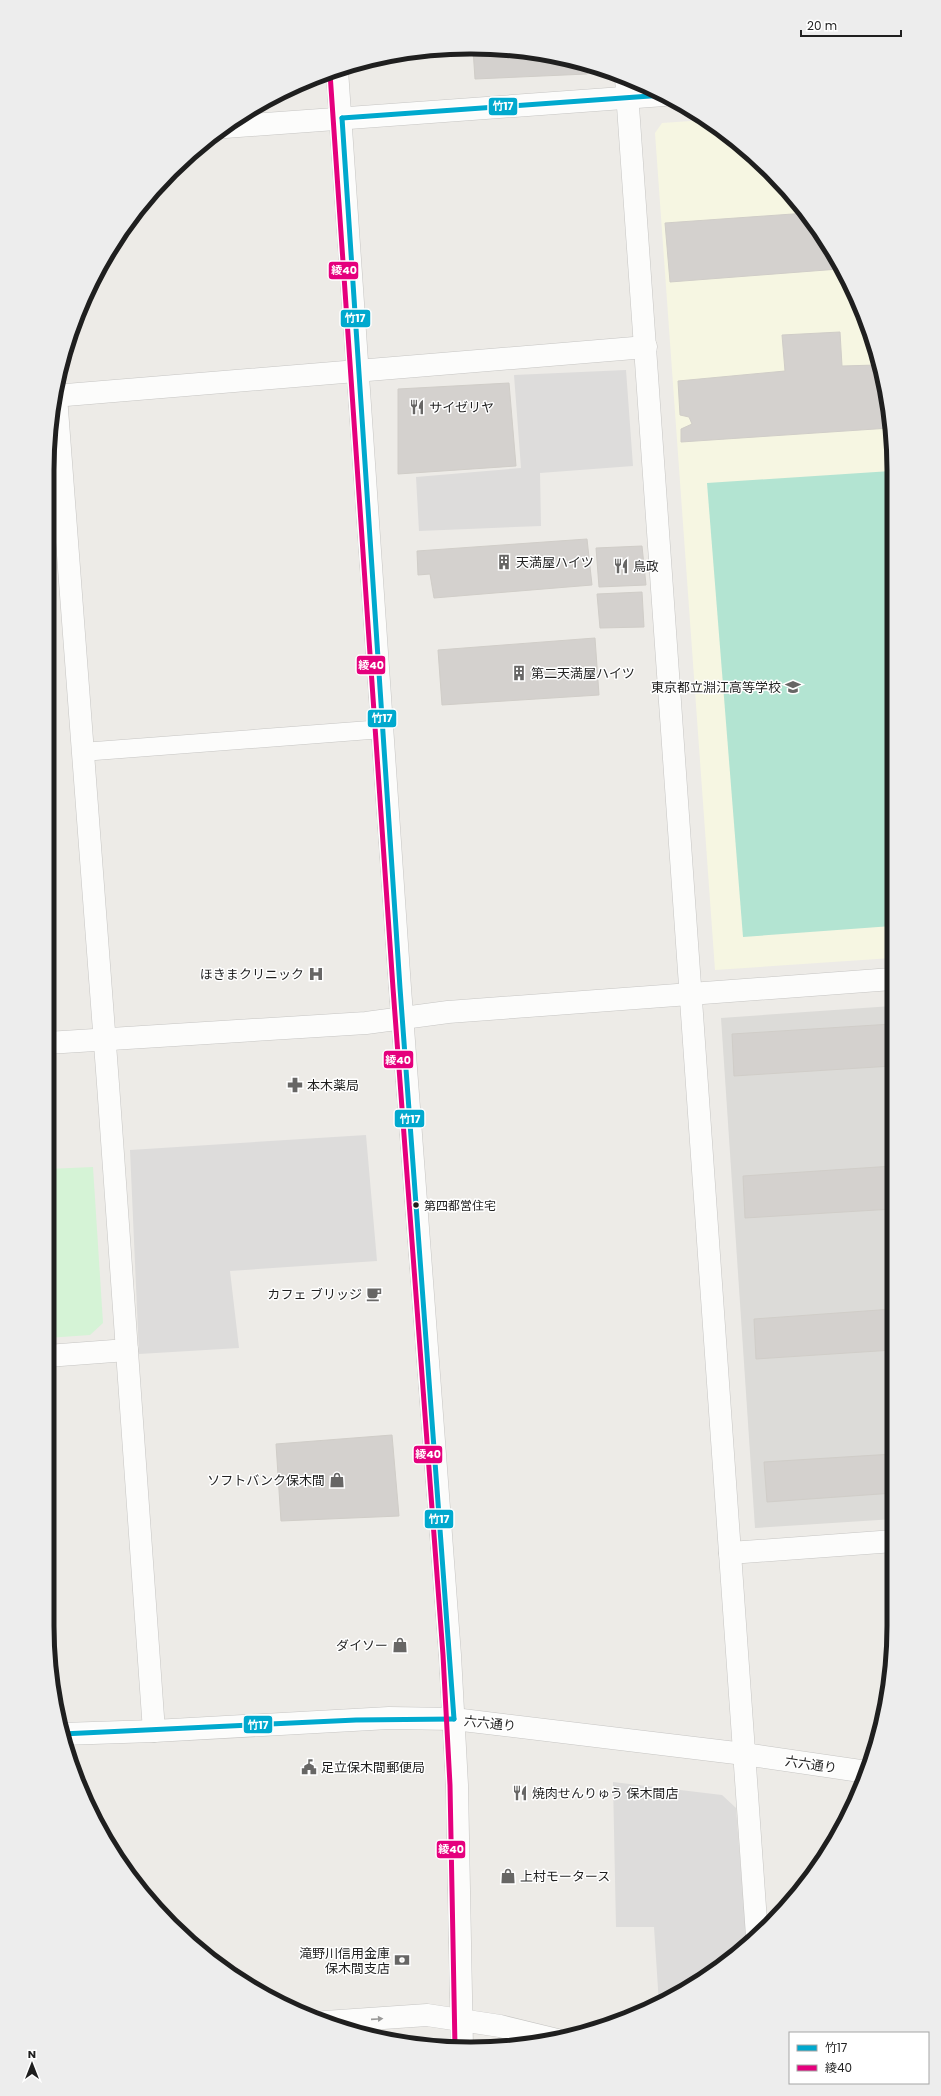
<svg xmlns="http://www.w3.org/2000/svg" width="941" height="2096" viewBox="0 0 941 2096" font-family="Poppins,'Noto Sans JP',sans-serif">
	<rect width="100%" height="100%" fill="#edebe7"/>
	<path fill="#dcdbd8" d="M892 1006 894 1519 755 1528 721 1018Z"/>
	<path fill="#f6f6e2" d="M705 120 728 134 806 213 862 308 890 415 892 958 715 970 655 133 662 123Z"/>
	<path fill="#d5f3d6" d="M93 1167 103 1323 90 1335 47 1338V1169Z"/>
	<path fill="#b3e4d2" d="M891 471 892 926 743 937 707 483Z"/>
	<g fill="#dddcdb">
		<path d="M626 370 633 466 540 473 541 526 419 531 416 477 521 468 514 375Z"/>
		<path d="M366 1135 377 1261 230 1271 239 1348 139 1354 130 1150Z"/>
		<path d="M613 1782 722 1795 736 1808 747 1946 682 1992 659 2004 654 1927H616Z"/>
	</g>
	<g fill="#d4d1ce" stroke="#d0cdc8">
		<path d="M473 49 526 51 595 67 587 74 475 79Z"/>
		<path d="M807 213 839 269 670 282 665 223Z"/>
		<path d="M840 332 842 366 877 365 890 415V428L681 442V429L692 424 689 417 680 415 678 381 785 371 782 335Z"/>
		<path d="M509 383 516 466 398 474V389Z"/>
		<path d="M587 539 592 585 434 598 430 574 418 575 417 551Z"/>
		<path d="M642 546 646 585 599 587 596 548Z"/>
		<path d="M642 592 644 627 600 628 597 594Z"/>
		<path d="M595 638 599 695 442 705 438 650Z"/>
		<path d="M892 1024V1066L734 1076 732 1034Z"/>
		<path d="M893 1166V1209L745 1218 743 1176Z"/>
		<path d="M893 1309V1350L756 1359 754 1319Z"/>
		<path d="M392 1435 399 1516 281 1521 276 1444Z"/>
		<path d="M893 1454 894 1493 767 1502 764 1462Z"/>
	</g>
	<g fill="none" stroke-linecap="round" stroke-linejoin="round">
		<g stroke="#c6c5c3" stroke-width="19">
			<path id="service" d="M82 752 383 729"/>
		</g>
		<g stroke="#c6c5c3" stroke-width="23">
			<g id="minor">
				<path d="M626 78 757 1936"/>
				<path d="M54 396 646 347"/>
				<path d="M56 396 108 1084 154 1731"/>
				<path d="M47 1356 127 1350"/>
				<path d="M730 1553 894 1541"/>
				<path d="M325 2022 427 2015 500 2026 557 2040"/>
			</g>
		</g>
		<g stroke="#c6c5c3" stroke-width="23">
			<g id="tertiary">
				<path d="M337 70 400 988 450 1655 457 1785 462 2048"/>
				<path d="M225 127 664 95"/>
				<path d="M47 1043 366 1023 448 1012 892 979"/>
				<path d="M62 1734 154 1731 389 1718 454 1719 744 1754 867 1772"/>
			</g>
		</g>
		<use href="#service" stroke="#fcfcfb" stroke-width="18"/>
		<use href="#minor" stroke="#fcfcfb" stroke-width="22"/>
		<use href="#tertiary" stroke="#fcfcfb" stroke-width="22"/>
		<g stroke="#fff" stroke-width="8">
			<g id="bus-1">
				<path d="M342 118 400 988 454 1719"/>
				<path d="M342 118 664 95"/>
				<path d="M62 1734 356 1720 454 1719"/>
			</g>
		</g>
		<g stroke="#fff" stroke-width="8">
			<path id="bus-2" d="M330 73 393 988 443 1655 450 1785 455 2047"/>
		</g>
		<use href="#bus-1" stroke="#00a9ce" stroke-width="5"/>
		<use href="#bus-2" stroke="#e5007d" stroke-width="5"/>
	</g>
	<defs><path id="oneway-solid" d="M-6-.8H1V-3.2L6.5 0L1 3.2V.8H-6Z"/></defs>
	<use fill="#999998" href="#oneway-solid" transform="translate(377 2019) rotate(-4)"/>
	<defs>
		<g id="restaurant-bare" transform="scale(1.2)"><path d="M-5-6h1v4h1v-4h1v4h1v-4h1v5L-1.5 .5V6h-2V.5L-5-1ZM5-6V6H3V1.5H1.5Q1.5-4 5-6Z" fill="#676665" stroke="#fff" stroke-width="2.5" paint-order="stroke"/></g>
		<g id="building-bare" transform="scale(1.2)"><path d="M-4-6H4V6H1V3H-1V6H-4ZM-2.5-4.3h1.7v1.8h-1.7ZM.8-4.3h1.7v1.8H.8ZM-2.5-1h1.7V.8h-1.7ZM.8-1h1.7V.8H.8Z" fill="#676665" stroke="#fff" stroke-width="2.5" paint-order="stroke"/></g>
		<g id="school-bare" transform="scale(1.2)"><path d="M0-5L7-2L0 1L-7-2ZM-4 1L0 2.5L4 1V4Q0 6-4 4Z" fill="#676665" stroke="#fff" stroke-width="2.5" paint-order="stroke"/></g>
		<g id="hospital-bare" transform="scale(1.2)"><path d="M-5-5h3v3.5h4V-5h3V5h-3V1.5h-4V5h-3Z" fill="#676665" stroke="#fff" stroke-width="2.5" paint-order="stroke"/></g>
		<g id="pharmacy-bare" transform="scale(1.2)"><path d="M-2-6h4v4h4v4h-4v4h-4v-4h-4v-4h4Z" fill="#676665" stroke="#fff" stroke-width="2.5" paint-order="stroke"/></g>
		<g id="cafe-bare" transform="scale(1.2)"><path d="M-5.5-4.5H6V0H3Q3 3.5 0 3.5H-2.5Q-5.5 3.5-5.5 0ZM3-3.2v2h1.7v-2ZM-6 4.5H4V6H-6Z" fill="#676665" stroke="#fff" stroke-width="2.5" paint-order="stroke"/></g>
		<g id="shop-bare" transform="scale(1.2)"><path d="M-5-2.5h2.3a2.7 3.5 0 0 1 5.4 0H5L5.5 6h-11ZM-1.5-2.5h3a1.5 2.3 0 0 0-3 0Z" fill="#676665" stroke="#fff" stroke-width="2.5" paint-order="stroke"/></g>
		<g id="civic-bare" transform="scale(1.2)"><path d="M-.6-6.5H3V-4.5H.6V-3L4-1V1h2V6H-6V1h2V-1L-.6-3ZM-1.2 2.5V6h2.4V2.5Z" fill="#676665" stroke="#fff" stroke-width="2.5" paint-order="stroke"/></g>
		<g id="bank-bare" transform="scale(1.2)"><path d="M-6-4H6V4H-6ZM0-2.3a2.3 2.3 0 1 0 0 4.6a2.3 2.3 0 1 0 0-4.6Z" fill="#676665" stroke="#fff" stroke-width="2.5" paint-order="stroke"/></g>
	</defs>
	<g fill-rule="evenodd">
		<use href="#restaurant-bare" x="417" y="407"/>
		<use href="#building-bare" x="504" y="562"/>
		<use href="#restaurant-bare" x="621" y="566"/>
		<use href="#building-bare" x="519" y="673"/>
		<use href="#school-bare" x="793" y="687"/>
		<use href="#hospital-bare" x="316" y="974"/>
		<use href="#pharmacy-bare" x="295" y="1085"/>
		<use href="#cafe-bare" x="374" y="1294"/>
		<use href="#shop-bare" x="337" y="1480"/>
		<use href="#shop-bare" x="400" y="1645"/>
		<use href="#civic-bare" x="309" y="1767"/>
		<use href="#restaurant-bare" x="520" y="1793"/>
		<use href="#shop-bare" x="508" y="1876"/>
		<use href="#bank-bare" x="402" y="1960"/>
	</g>
	<circle fill="#1f1f1f" stroke="#fff" stroke-width="1.5" cx="416" cy="1205" r="3.5"/>
	<g text-anchor="middle" stroke-width="3" stroke-linejoin="round" paint-order="stroke">
		<g font-size="12" fill="#1f1f1f" stroke="#fff" text-anchor="start">
			<text x="424" y="1210">第四都営住宅</text>
		</g>
		<g font-size="13" fill="#1f1f1f" stroke="#fff" text-anchor="start">
			<text x="429" y="412">サイゼリヤ</text>
			<text x="516" y="567">天満屋ハイツ</text>
			<text x="633" y="571">鳥政</text>
			<text x="531" y="678">第二天満屋ハイツ</text>
			<text x="781" y="692" text-anchor="end">東京都立淵江高等学校</text>
			<text x="304" y="979" text-anchor="end">ほきまクリニック</text>
			<text x="307" y="1090">本木薬局</text>
			<text x="362" y="1299" text-anchor="end">カフェ ブリッジ</text>
			<text x="325" y="1485" text-anchor="end">ソフトバンク保木間</text>
			<text x="388" y="1650" text-anchor="end">ダイソー</text>
			<text x="321" y="1772">足立保木間郵便局</text>
			<text x="532" y="1798">焼肉せんりゅう 保木間店</text>
			<text x="520" y="1881">上村モータース</text>
			<text x="390" y="1958" text-anchor="end">滝野川信用金庫<tspan x="390" dy="15">保木間支店</tspan></text>
		</g>
		<g font-size="13" fill="#1f1f1f" stroke="#fff">
			<text transform="translate(490 1723) rotate(6)" y="5">六六通り</text>
			<text transform="translate(811 1764) rotate(8)" y="5">六六通り</text>
		</g>
	</g>
	<path d="M0 0H941V2096H0ZM470 54H471A416 416 0 0 1 887 470V1626A416 416 0 0 1 471 2042H470A416 416 0 0 1 54 1626V470A416 416 0 0 1 470 54Z" fill="#ededed" fill-rule="evenodd"/>
	<path fill="none" stroke="#1f1f1f" stroke-width="5" d="M470 54H471A416 416 0 0 1 887 470V1626A416 416 0 0 1 471 2042H470A416 416 0 0 1 54 1626V470A416 416 0 0 1 470 54Z"/>
	<g stroke="#fff" stroke-width="1.5">
		<rect x="488" y="97" width="30" height="19" rx="4" fill="#00a9ce"/>
		<rect x="328" y="261" width="31" height="19" rx="4" fill="#e5007d"/>
		<rect x="340" y="309" width="31" height="19" rx="4" fill="#00a9ce"/>
		<rect x="356" y="655" width="30" height="20" rx="4" fill="#e5007d"/>
		<rect x="367" y="709" width="30" height="19" rx="4" fill="#00a9ce"/>
		<rect x="383" y="1050" width="31" height="19" rx="4" fill="#e5007d"/>
		<rect x="394" y="1109" width="31" height="19" rx="4" fill="#00a9ce"/>
		<rect x="413" y="1445" width="30" height="19" rx="4" fill="#e5007d"/>
		<rect x="424" y="1509" width="30" height="20" rx="4" fill="#00a9ce"/>
		<rect x="243" y="1715" width="30" height="19" rx="4" fill="#00a9ce"/>
		<rect x="436" y="1840" width="30" height="19" rx="4" fill="#e5007d"/>
	</g>
	<g font-size="11" text-anchor="middle" font-weight="bold" fill="#fff">
		<text x="503" y="110">竹17</text>
		<text x="344" y="274">綾40</text>
		<text x="355" y="322">竹17</text>
		<text x="371" y="669">綾40</text>
		<text x="382" y="722">竹17</text>
		<text x="398" y="1064">綾40</text>
		<text x="410" y="1123">竹17</text>
		<text x="428" y="1458">綾40</text>
		<text x="439" y="1523">竹17</text>
		<text x="258" y="1729">竹17</text>
		<text x="451" y="1853">綾40</text>
	</g>
	<rect x="789" y="2032" width="140" height="52" fill="#ffffff" stroke="#a5a5a5"/>
	<rect x="797" y="2045" width="20" height="6" fill="#00a9ce" stroke="#a5a5a5"/>
	<text x="825" y="2052" font-size="12" fill="#1f1f1f">竹17</text>
	<rect x="797" y="2065" width="20" height="6" fill="#e5007d" stroke="#a5a5a5"/>
	<text x="825" y="2072" font-size="12" fill="#1f1f1f">綾40</text>
	<g transform="translate(32 2064)" stroke="#ffffff" stroke-width="3" paint-order="stroke">
	<path d="M0-3L7 15L0 10L-7 15Z" fill="#1f1f1f"/>
	<text y="-6" font-size="11" font-weight="bold" text-anchor="middle" fill="#1f1f1f">N</text>
	</g>
	<path d="M801 30v6h100v-6" fill="none" stroke="#1f1f1f" stroke-width="2"/>
	<text x="807" y="30" font-size="12" fill="#1f1f1f" stroke="#ffffff" stroke-width="3" paint-order="stroke">20 m</text>
</svg>
